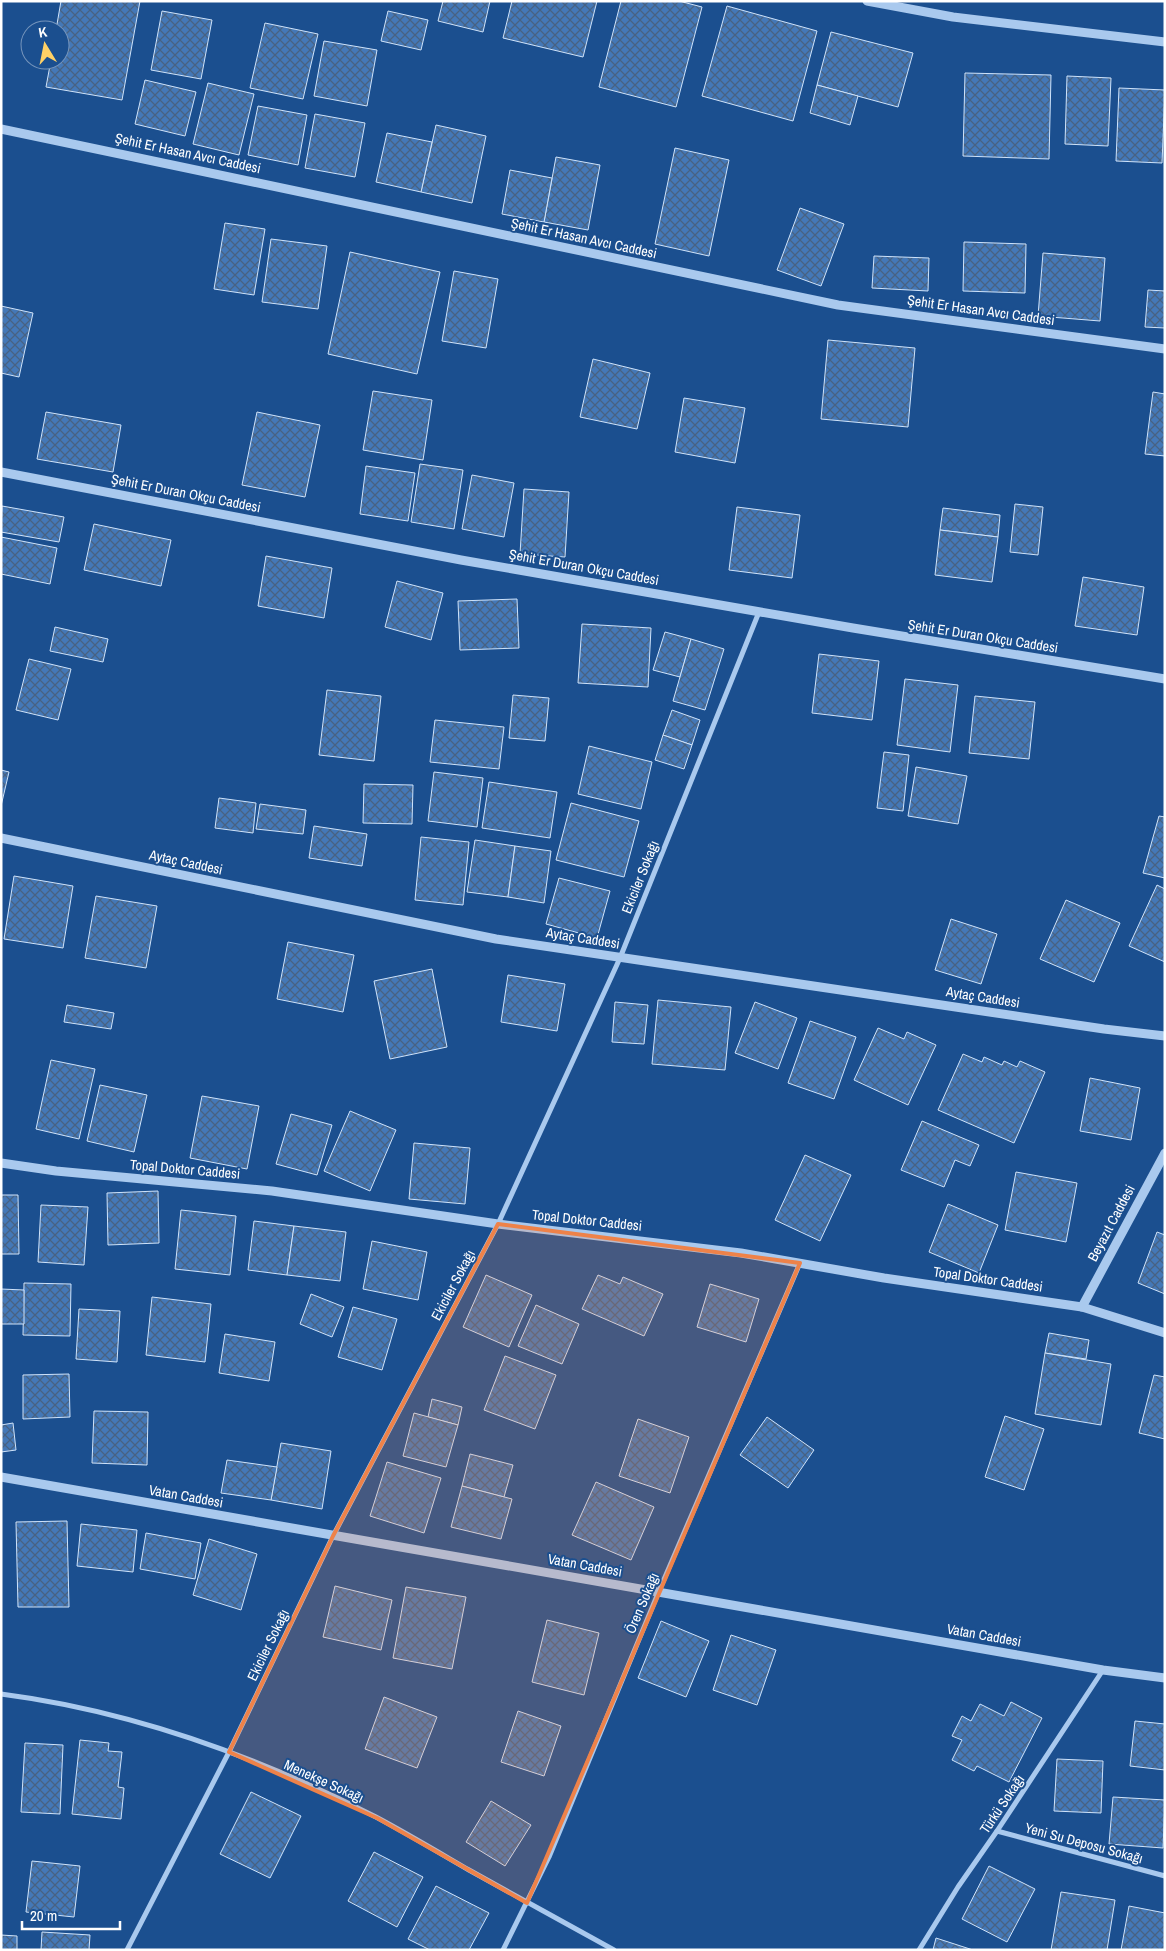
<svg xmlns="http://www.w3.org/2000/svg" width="1166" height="1951" viewBox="0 0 1166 1951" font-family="'Archivo Narrow',sans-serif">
	<defs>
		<pattern id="building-cross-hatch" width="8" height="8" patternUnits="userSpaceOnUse" patternTransform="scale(1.25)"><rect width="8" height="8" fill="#4478b7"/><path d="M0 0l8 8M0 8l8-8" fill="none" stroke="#486282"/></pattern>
	</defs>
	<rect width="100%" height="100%" fill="#1b4f8f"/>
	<g fill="url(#building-cross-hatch)" stroke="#cfe3fa">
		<path d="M61 1H140L122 100 46 87 51 60H60V30H56Z"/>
		<path d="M443 1H490L483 32 438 21Z"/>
		<path d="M512 1H597L583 57 503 38Z"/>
		<path d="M621 1H679L702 7 676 107 599 87Z"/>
		<path d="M727 6 817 31 793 121 702 96Z"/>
		<path d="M162 11 212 20 201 79 151 70Z"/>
		<path d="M388 11 428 20 421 50 381 41Z"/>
		<path d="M265 23 318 34 303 99 250 88Z"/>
		<path d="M831 32 913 53 898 107 817 85Z"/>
		<path d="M324 41 377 50 367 106 314 96Z"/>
		<path d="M965 73 1051 75 1049 159 963 156Z"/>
		<path d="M1067 76 1111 78 1108 146 1065 144Z"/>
		<path d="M145 80 196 92 185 136 135 124Z"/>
		<path d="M208 83 254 94 239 155 193 144Z"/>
		<path d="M817 85 858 96 850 125 810 113Z"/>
		<path d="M1119 88 1165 90 1162 163 1116 161Z"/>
		<path d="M258 106 307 115 298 165 248 155Z"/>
		<path d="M315 114 365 123 355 177 305 168Z"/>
		<path d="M436 125 486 136 472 203 421 192Z"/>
		<path d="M387 133 432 142 421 192 376 182Z"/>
		<path d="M675 148 729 160 709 256 655 244Z"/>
		<path d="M556 157 600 165 588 230 544 222Z"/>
		<path d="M510 170 552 178 544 222 502 214Z"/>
		<path d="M800 208 844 224 821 286 777 270Z"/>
		<path d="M225 223 265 229 254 295 214 289Z"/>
		<path d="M271 239 327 246 318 309 262 302Z"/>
		<path d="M964 242 1026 244 1025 293 963 291Z"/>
		<path d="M350 252 440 272 417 374 328 354Z"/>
		<path d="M1043 253 1105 258 1100 321 1038 316Z"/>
		<path d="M874 256 929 258 928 291 872 288Z"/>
		<path d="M454 271 498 279 486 348 442 341Z"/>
		<path d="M1148 290 1165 291V328L1145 327Z"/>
		<path d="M1 306 33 313 19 377 1 373Z"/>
		<path d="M828 340 915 348 908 427 821 419Z"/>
		<path d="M593 359 650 373 637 429 580 417Z"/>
		<path d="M373 391 432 400 423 460 363 450Z"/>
		<path d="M1153 392 1165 394V456L1145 454Z"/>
		<path d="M684 398 745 408 735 463 675 452Z"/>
		<path d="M46 412 121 425 113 472 37 459Z"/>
		<path d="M257 412 320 425 305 497 242 485Z"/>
		<path d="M420 464 463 470 454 529 411 522Z"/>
		<path d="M366 466 415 473 408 521 360 514Z"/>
		<path d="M472 475 514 483 504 537 462 529Z"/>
		<path d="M524 489 569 492 565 557 520 554Z"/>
		<path d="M1015 504 1043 507 1038 555 1010 552Z"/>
		<path d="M2 506 64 517 59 542 1 532Z"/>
		<path d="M737 507 800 515 792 578 729 570Z"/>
		<path d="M943 508 1000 515 998 537 940 530Z"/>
		<path d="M94 524 171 540 161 586 84 570Z"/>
		<path d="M940 530 998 537 992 582 935 575Z"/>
		<path d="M1 537 57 548 50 584 1 574Z"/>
		<path d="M266 556 332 568 324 618 258 606Z"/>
		<path d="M1083 577 1144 587 1137 635 1075 626Z"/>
		<path d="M397 581 443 593 431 640 385 627Z"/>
		<path d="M517 599 519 648 460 650 458 601Z"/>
		<path d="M582 624 651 628 648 687 578 683Z"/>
		<path d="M55 627 108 639 103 662 50 651Z"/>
		<path d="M665 632 691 639 680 677 653 670Z"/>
		<path d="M691 639 724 649 705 710 673 701Z"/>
		<path d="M819 654 879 661 872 720 812 713Z"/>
		<path d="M29 659 71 669 58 720 16 710Z"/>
		<path d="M905 679 958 685 950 752 897 745Z"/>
		<path d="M327 690 381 696 374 761 319 755Z"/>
		<path d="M513 695 549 698 545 741 509 738Z"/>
		<path d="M975 696 1035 702 1029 759 969 753Z"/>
		<path d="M672 710 700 720 692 745 663 735Z"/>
		<path d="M435 720 504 727 499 769 430 762Z"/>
		<path d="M663 735 692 745 684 769 655 760Z"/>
		<path d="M589 746 652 762 641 809 578 794Z"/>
		<path d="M884 752 909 755 903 811 877 808Z"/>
		<path d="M916 767 967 776 958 824 908 816Z"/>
		<path d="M1 770 9 772 1 806Z"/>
		<path d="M434 772 483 778 477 827 428 821Z"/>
		<path d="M489 782 557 792 550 838 482 828Z"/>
		<path d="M364 784 413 785 412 824 363 823Z"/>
		<path d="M219 798 256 803 253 833 215 828Z"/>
		<path d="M571 803 639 821 624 877 556 860Z"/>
		<path d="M260 804 306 810 303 834 256 829Z"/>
		<path d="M1159 816 1165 817V878L1143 873Z"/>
		<path d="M314 826 367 834 362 866 309 858Z"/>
		<path d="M421 837 469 842 463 905 415 900Z"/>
		<path d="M475 840 515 846 508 897 467 892Z"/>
		<path d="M515 846 551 851 544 903 508 897Z"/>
		<path d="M14 876 73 886 63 948 4 939Z"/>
		<path d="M559 878 610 891 597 938 546 924Z"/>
		<path d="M1157 885 1165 889V962L1129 946Z"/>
		<path d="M96 896 157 906 146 968 85 958Z"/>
		<path d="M1066 900 1120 923 1094 982 1040 959Z"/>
		<path d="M951 919 997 934 981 984 935 970Z"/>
		<path d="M288 942 354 955 343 1012 277 999Z"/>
		<path d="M432 969 447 1047 390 1059 374 981Z"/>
		<path d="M508 975 565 984 557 1031 501 1022Z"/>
		<path d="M658 1000 731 1007 725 1070 652 1064Z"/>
		<path d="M615 1002 648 1005 644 1044 612 1042Z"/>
		<path d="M755 1002 797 1018 778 1069 735 1053Z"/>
		<path d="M67 1005 114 1013 111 1029 64 1022Z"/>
		<path d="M810 1021 856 1037 834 1099 788 1083Z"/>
		<path d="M878 1028 904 1039 907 1032 936 1045 908 1105 854 1080Z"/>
		<path d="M963 1054 982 1062 984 1057 1002 1065 1004 1061 1017 1067 1020 1061 1045 1072 1014 1143 938 1110Z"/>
		<path d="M51 1060 95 1069 79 1139 36 1129Z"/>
		<path d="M1090 1078 1140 1088 1131 1140 1080 1131Z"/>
		<path d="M100 1085 147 1095 134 1152 87 1141Z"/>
		<path d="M202 1096 259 1106 247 1169 190 1158Z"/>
		<path d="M350 1111 396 1130 370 1191 324 1171Z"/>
		<path d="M291 1114 332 1125 317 1175 276 1164Z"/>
		<path d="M922 1121 979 1145 970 1166 955 1160 944 1187 901 1170Z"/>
		<path d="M414 1143 470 1148 465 1204 409 1199Z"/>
		<path d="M805 1155 851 1175 820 1241 775 1220Z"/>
		<path d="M1016 1172 1077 1183 1066 1242 1005 1230Z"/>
		<path d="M158 1191 159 1243 108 1245 107 1193Z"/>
		<path d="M1 1195H18L19 1254H1Z"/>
		<path d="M948 1204 998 1225 979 1273 929 1252Z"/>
		<path d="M41 1205 88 1207 84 1265 38 1262Z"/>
		<path d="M181 1210 236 1216 230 1275 175 1269Z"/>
		<path d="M254 1221 294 1226 287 1275 248 1270Z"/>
		<path d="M294 1226 346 1232 340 1281 287 1275Z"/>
		<path d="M1157 1232 1165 1235V1294L1138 1283Z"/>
		<path d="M372 1241 427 1252 418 1300 363 1289Z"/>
		<path d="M486 1275 532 1295 509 1347 463 1327Z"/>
		<path d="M598 1275 620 1284 623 1277 663 1294 644 1336 582 1309Z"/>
		<path d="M24 1283 71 1284 70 1336 23 1335Z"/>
		<path d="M710 1284 759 1299 746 1342 697 1327Z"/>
		<path d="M1 1289 24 1290V1324H1Z"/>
		<path d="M311 1294 344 1307 332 1337 300 1324Z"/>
		<path d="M152 1297 211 1304 205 1362 146 1355Z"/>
		<path d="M536 1305 579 1324 562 1364 518 1346Z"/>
		<path d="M353 1307 397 1319 382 1370 338 1357Z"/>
		<path d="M79 1309 120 1311 117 1362 76 1359Z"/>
		<path d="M1049 1333 1089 1340 1086 1359 1045 1353Z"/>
		<path d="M225 1334 275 1342 269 1381 219 1373Z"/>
		<path d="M1045 1353 1111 1364 1101 1425 1035 1414Z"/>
		<path d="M505 1356 556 1375 535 1429 484 1410Z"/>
		<path d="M69 1374 70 1417 23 1419V1375Z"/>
		<path d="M1154 1375 1165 1377V1439L1139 1433Z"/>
		<path d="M432 1399 462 1407 458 1425 428 1417Z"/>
		<path d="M94 1411 148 1412 147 1465 92 1463Z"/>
		<path d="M414 1413 458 1425 446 1467 403 1456Z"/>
		<path d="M1005 1416 1044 1429 1024 1490 985 1477Z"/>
		<path d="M767 1417 814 1450 788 1488 740 1455Z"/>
		<path d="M638 1419 689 1437 670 1493 619 1476Z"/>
		<path d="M13 1423 16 1450 1 1452V1425Z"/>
		<path d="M281 1443 331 1451 322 1509 271 1500Z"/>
		<path d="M470 1454 513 1465 504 1497 462 1486Z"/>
		<path d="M227 1460 277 1467 271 1500 221 1493Z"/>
		<path d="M387 1462 441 1478 424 1533 370 1516Z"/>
		<path d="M596 1482 654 1507 631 1560 572 1535Z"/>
		<path d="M462 1486 512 1499 501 1539 451 1527Z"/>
		<path d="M67 1521 69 1607H18L16 1522Z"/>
		<path d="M81 1524 137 1530 133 1572 77 1566Z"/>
		<path d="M146 1533 201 1543 195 1579 140 1569Z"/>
		<path d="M209 1539 257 1554 241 1610 193 1595Z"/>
		<path d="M335 1586 392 1600 381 1650 323 1637Z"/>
		<path d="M406 1587 466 1597 452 1669 393 1658Z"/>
		<path d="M547 1620 599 1633 584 1695 532 1682Z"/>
		<path d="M661 1621 709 1641 686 1697 638 1678Z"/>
		<path d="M731 1635 776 1650 757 1705 713 1690Z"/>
		<path d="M384 1697 437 1717 417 1768 365 1749Z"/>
		<path d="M1011 1702 1042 1718 1009 1782 977 1766 974 1771 952 1760 962 1740 952 1736 962 1716 971 1721 980 1704 1004 1716Z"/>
		<path d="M518 1711 561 1726 544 1776 501 1762Z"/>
		<path d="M1135 1721 1165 1724V1770L1130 1766Z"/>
		<path d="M80 1740 109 1743 108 1751 122 1752 118 1787 124 1788 121 1819 72 1814Z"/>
		<path d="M25 1743 63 1745 60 1814 21 1812Z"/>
		<path d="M1057 1759 1103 1761 1101 1813 1054 1811Z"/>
		<path d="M251 1792 301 1816 270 1878 220 1854Z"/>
		<path d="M1113 1797 1165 1800 1163 1848 1109 1844Z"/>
		<path d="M491 1801 531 1825 505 1866 466 1842Z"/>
		<path d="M374 1852 423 1877 397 1927 348 1901Z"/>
		<path d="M32 1861 80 1866 74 1917 26 1912Z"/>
		<path d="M989 1866 1035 1889 1007 1942 962 1919Z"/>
		<path d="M436 1886 489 1913 469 1950H430L408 1939Z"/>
		<path d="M1061 1892 1115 1900 1107 1950H1051Z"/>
		<path d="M1129 1906 1165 1913V1950H1121Z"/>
		<path d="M42 1932 90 1935 89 1950H41Z"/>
		<path d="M1 1935 17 1936V1950H1Z"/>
		<path d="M936 1938 973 1950H933Z"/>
	</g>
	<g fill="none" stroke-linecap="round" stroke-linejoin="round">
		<g stroke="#a9c9ee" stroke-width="5">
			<path d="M1 1694C132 1711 259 1757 376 1817 408 1834 438 1852 469 1870 517 1897 566 1923 614 1950"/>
			<path d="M997 1831 1165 1876"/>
			<path d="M127 1950 229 1752 333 1536 498 1224 620 958 759 612"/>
			<path d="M503 1950 549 1857 659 1591 800 1263"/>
			<path d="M919 1950 958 1887 997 1831 1103 1670"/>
		</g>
		<g stroke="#a9c9ee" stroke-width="9">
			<path d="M867 1 953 17 1165 42"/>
			<path d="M1 129 838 305 1165 349"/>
			<path d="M1 472 461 560 853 628 1165 679"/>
			<path d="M1 838 496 939 1104 1029 1165 1036"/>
			<path d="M1 1163 56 1171 272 1191 498 1224 741 1253 884 1278 1082 1307 1165 1333"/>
			<path d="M1082 1307 1165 1153"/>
			<path d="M1 1477 1103 1670 1165 1678"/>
		</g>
	</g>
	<path fill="#ee8249" fill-opacity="0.2" stroke="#ee8249" stroke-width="4" stroke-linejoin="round" d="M498 1224 800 1263 527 1903 377 1818 229 1752 333 1536Z"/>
	<g text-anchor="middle" stroke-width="4" stroke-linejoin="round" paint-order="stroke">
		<g font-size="14" fill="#fff" stroke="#1b4f8f">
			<text transform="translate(188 153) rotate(12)" y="5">Şehit Er Hasan Avcı Caddesi</text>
			<text transform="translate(584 238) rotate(12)" y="5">Şehit Er Hasan Avcı Caddesi</text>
			<text transform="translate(981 310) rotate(8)" y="5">Şehit Er Hasan Avcı Caddesi</text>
			<text transform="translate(186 493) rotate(11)" y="5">Şehit Er Duran Okçu Caddesi</text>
			<text transform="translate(584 567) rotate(10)" y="5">Şehit Er Duran Okçu Caddesi</text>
			<text transform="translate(983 636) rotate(9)" y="5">Şehit Er Duran Okçu Caddesi</text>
			<text transform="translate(186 862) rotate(12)" y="5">Aytaç Caddesi</text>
			<text transform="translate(640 877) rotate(-68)" y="5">Ekiciler Sokağı</text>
			<text transform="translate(583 938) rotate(9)" y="5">Aytaç Caddesi</text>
			<text transform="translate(983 997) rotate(9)" y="5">Aytaç Caddesi</text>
			<text transform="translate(185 1169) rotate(5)" y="5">Topal Doktor Caddesi</text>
			<text transform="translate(587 1220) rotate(6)" y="5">Topal Doktor Caddesi</text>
			<text transform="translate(1111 1223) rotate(-62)" y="5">Beyazıt Caddesi</text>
			<text transform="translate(988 1279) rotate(8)" y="5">Topal Doktor Caddesi</text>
			<text transform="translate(453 1285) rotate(-62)" y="5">Ekiciler Sokağı</text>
			<text transform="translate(186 1496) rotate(10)" y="5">Vatan Caddesi</text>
			<text transform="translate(585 1565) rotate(10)" y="5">Vatan Caddesi</text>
			<text transform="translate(642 1603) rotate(-67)" y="5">Ören Sokağı</text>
			<text transform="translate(984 1635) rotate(10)" y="5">Vatan Caddesi</text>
			<text transform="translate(268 1645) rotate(-64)" y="5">Ekiciler Sokağı</text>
			<text transform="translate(324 1781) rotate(24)" y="5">Menekşe Sokağı</text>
			<text transform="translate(1002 1804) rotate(-56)" y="5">Türkü Sokağı</text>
			<text transform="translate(1084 1843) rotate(15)" y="5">Yeni Su Deposu Sokağı</text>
		</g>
	</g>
	<rect width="1166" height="1951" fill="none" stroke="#ffffff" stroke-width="5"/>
	<g transform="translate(45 45) rotate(350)"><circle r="24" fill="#1b4f8f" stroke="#7695bc"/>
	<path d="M0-4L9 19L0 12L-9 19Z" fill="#ffd166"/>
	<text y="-8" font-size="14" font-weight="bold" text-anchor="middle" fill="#ffffff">K</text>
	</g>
	<path d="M22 1921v8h98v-8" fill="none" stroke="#ffffff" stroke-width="2.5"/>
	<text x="30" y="1921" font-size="15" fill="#ffffff" stroke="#1b4f8f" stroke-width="4" paint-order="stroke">20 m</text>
</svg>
